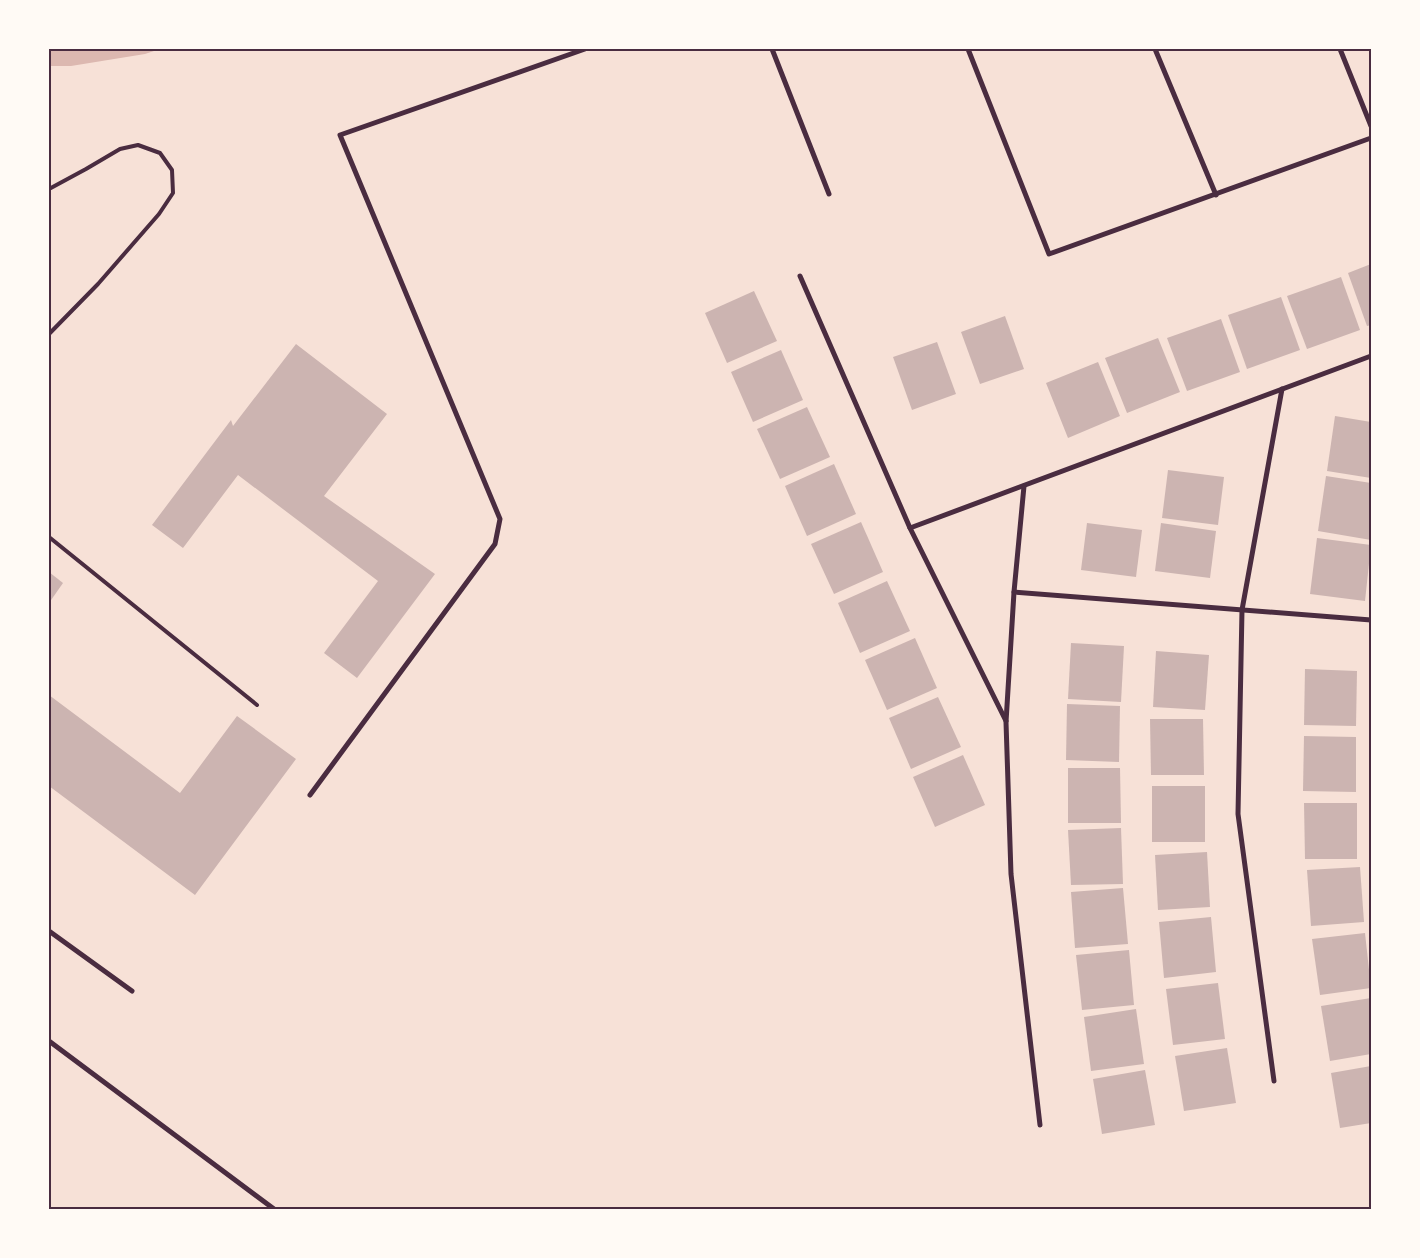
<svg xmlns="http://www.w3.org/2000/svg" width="1420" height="1258" viewBox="0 0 1420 1258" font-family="Poppins,sans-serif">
	<rect width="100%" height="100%" fill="#f7e1d7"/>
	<path fill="#dcb8b0" d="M49 49H160L145 54 71 66H49Z"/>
	<g fill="#ccb4b1">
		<path d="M1371 264V325L1367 326 1348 273Z"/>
		<path d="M1341 277 1360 330 1307 349 1287 296Z"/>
		<path d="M754 291 777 341 727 363 705 313Z"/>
		<path d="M1281 297 1300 350 1247 369 1228 315Z"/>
		<path d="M1005 316 1024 369 980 384 961 332Z"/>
		<path d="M1221 319 1240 372 1187 391 1167 338Z"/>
		<path d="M1158 338 1180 392 1127 413 1105 358Z"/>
		<path d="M937 342 956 394 912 410 893 357Z"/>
		<path d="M296 344 387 414 324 496 435 574 357 678 324 653 378 581 238 475 183 548 152 525 231 420 233 426Z"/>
		<path d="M781 350 803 400 753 422 731 372Z"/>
		<path d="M1098 362 1120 416 1068 438 1046 383Z"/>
		<path d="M807 407 830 457 780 479 757 429Z"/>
		<path d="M1335 416 1371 422V478L1327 471Z"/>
		<path d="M834 464 856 514 807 536 785 486Z"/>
		<path d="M1168 470 1224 477 1218 525 1162 518Z"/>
		<path d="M1326 476 1371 483V540L1318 531Z"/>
		<path d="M861 522 883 572 834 594 811 544Z"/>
		<path d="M1087 523 1142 530 1136 577 1081 570Z"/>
		<path d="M1161 523 1216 531 1210 578 1155 571Z"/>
		<path d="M1317 538 1371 545 1365 601 1310 594Z"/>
		<path d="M49 572 63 583 49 603Z"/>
		<path d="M887 581 910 631 860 653 838 603Z"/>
		<path d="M915 638 937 688 887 710 865 660Z"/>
		<path d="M1071 643 1124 646 1121 702 1068 699Z"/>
		<path d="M1156 651 1209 655 1205 710 1153 707Z"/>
		<path d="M1305 669 1357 671 1356 726 1304 725Z"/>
		<path d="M49 695 180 793 237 716 296 759 195 895 49 786Z"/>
		<path d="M938 697 961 747 911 769 889 718Z"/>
		<path d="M1067 704 1120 706 1119 762 1066 760Z"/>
		<path d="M1150 719H1203L1204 775H1151Z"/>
		<path d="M1304 736 1356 737V792L1303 791Z"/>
		<path d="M963 755 985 805 935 827 913 777Z"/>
		<path d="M1068 768H1120L1121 823H1068Z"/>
		<rect x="1152" y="786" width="53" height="56"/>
		<path d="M1304 803H1357V859H1305Z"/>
		<path d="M1121 828 1123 884 1071 885 1068 830Z"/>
		<path d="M1207 852 1210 907 1158 910 1155 855Z"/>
		<path d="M1360 867 1364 922 1311 926 1307 870Z"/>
		<path d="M1123 888 1128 944 1075 948 1071 892Z"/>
		<path d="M1211 917 1216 972 1164 978 1159 922Z"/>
		<path d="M1365 933 1371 988 1320 995 1312 939Z"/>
		<path d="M1129 950 1134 1005 1082 1010 1076 955Z"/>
		<path d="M1218 983 1225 1039 1173 1045 1166 989Z"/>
		<path d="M1371 998V1054L1330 1061 1321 1006Z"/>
		<path d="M1136 1009 1144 1064 1091 1071 1084 1017Z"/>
		<path d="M1227 1048 1236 1103 1184 1111 1175 1056Z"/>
		<path d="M1371 1066V1123L1340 1128 1331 1073Z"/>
		<path d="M1145 1070 1155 1125 1102 1134 1093 1079Z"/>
	</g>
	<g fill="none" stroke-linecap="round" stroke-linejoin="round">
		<g stroke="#4a2c40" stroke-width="4">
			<path d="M49 189 86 169 120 149 138 145 160 153 172 170 173 193 159 214 98 284 49 334"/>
			<path d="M49 537 257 705"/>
		</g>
		<g stroke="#4a2c40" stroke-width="5">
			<path d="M772 49 829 194"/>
			<path d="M968 49 1049 254 1371 138"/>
			<path d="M1155 49 1216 195"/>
			<path d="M1340 49 1371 126"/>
			<path d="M800 276 910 528 1006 721"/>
			<path d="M1024 486 1014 592 1006 722 1011 874 1040 1125"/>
			<path d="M910 528 1371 356"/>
			<path d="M1014 592 1371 620"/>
			<path d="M310 795 495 544 500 519 340 135 585 49"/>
			<path d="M49 931 132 991"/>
			<path d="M49 1041 274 1209"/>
			<path d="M1274 1081 1238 814 1242 610 1282 389"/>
		</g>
	</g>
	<rect width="1420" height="1258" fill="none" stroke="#fffaf5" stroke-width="100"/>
	<rect x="50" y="50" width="1320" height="1158" fill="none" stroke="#4a2c40" stroke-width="2"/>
</svg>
